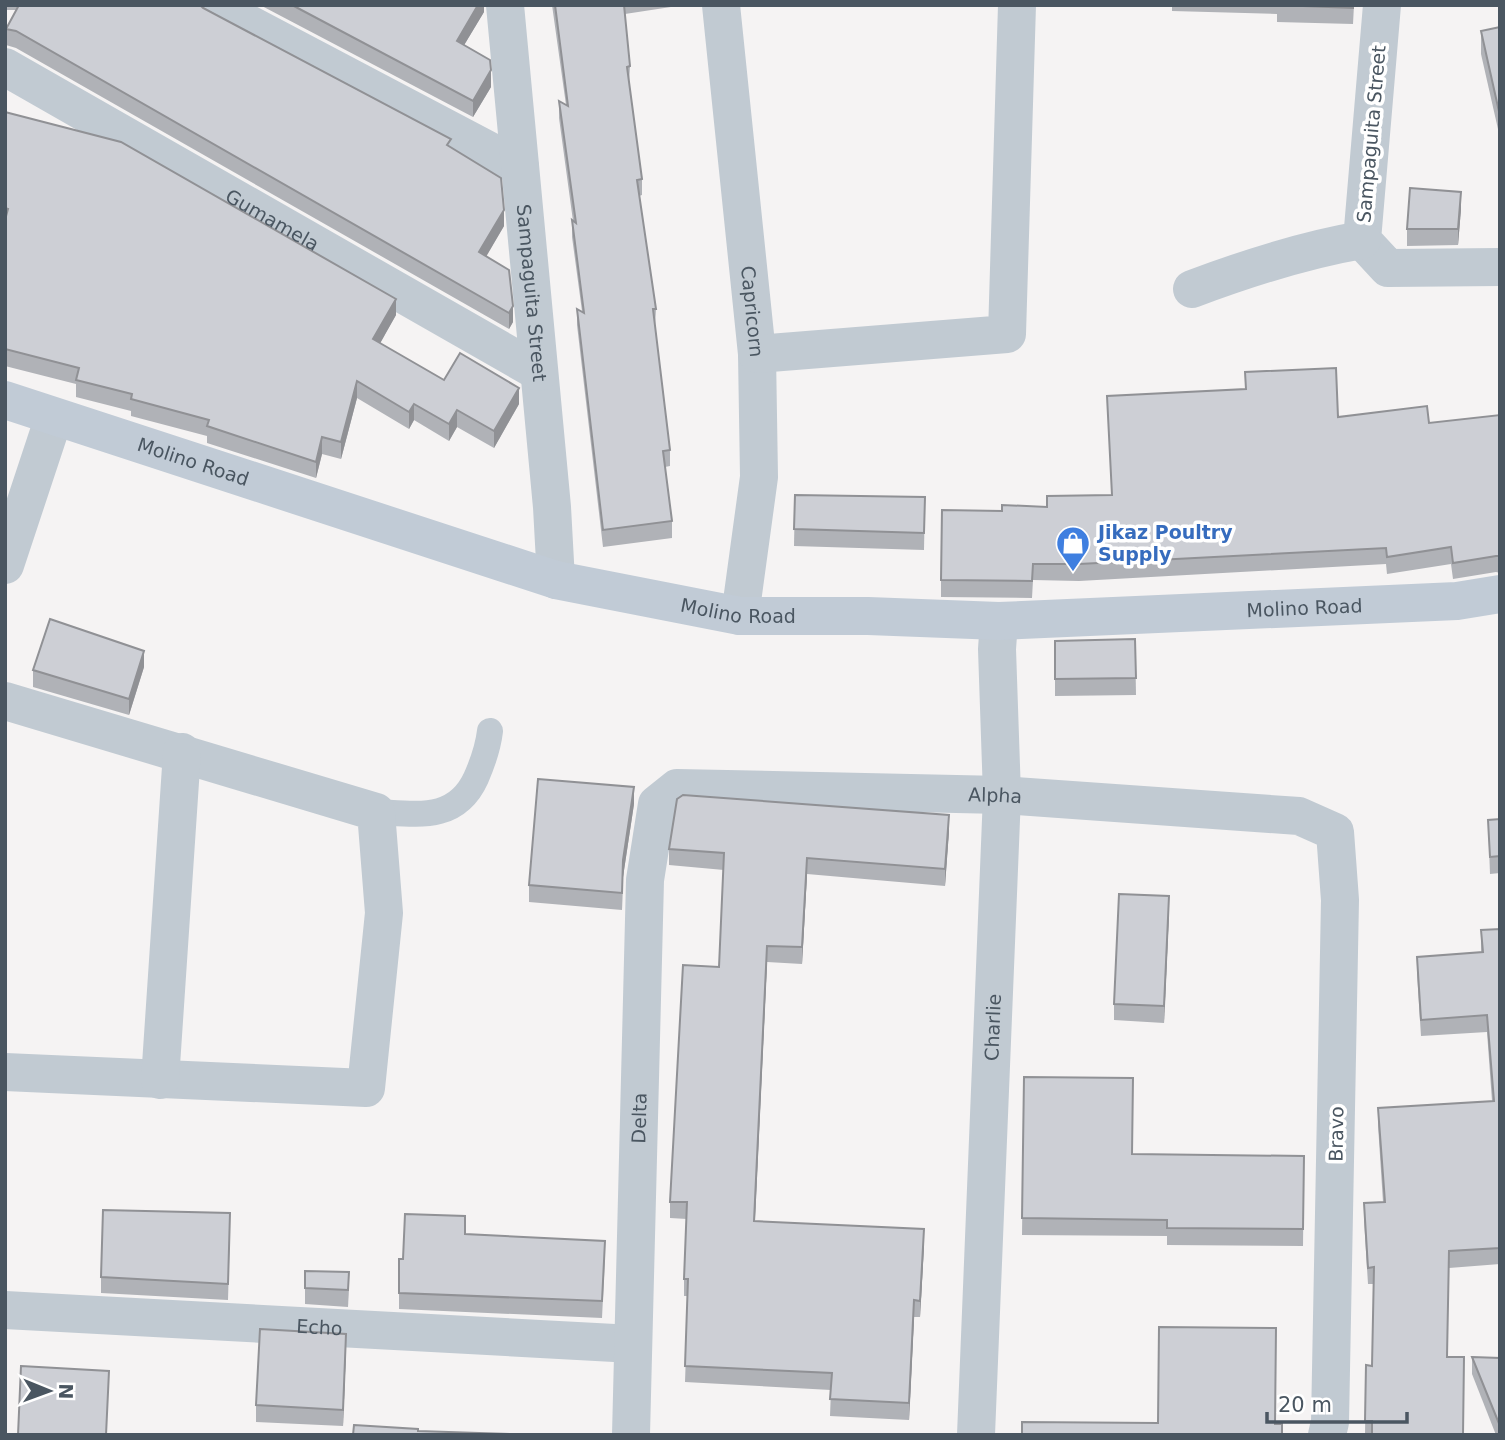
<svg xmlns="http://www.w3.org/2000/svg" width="1505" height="1440" viewBox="0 0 1505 1440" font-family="'DejaVu Sans',sans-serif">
	<rect width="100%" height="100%" fill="#f5f3f3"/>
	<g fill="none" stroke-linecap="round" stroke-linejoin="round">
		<path stroke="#c1cad2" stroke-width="26" d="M376 812C417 814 456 822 476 778 483 762 488 748 490 731"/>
		<g stroke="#c1cad2" stroke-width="38">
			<path d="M213 5 520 167"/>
			<path id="s1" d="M505 5 552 507 556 580"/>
			<path id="s2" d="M721 5 757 354 759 477 740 616"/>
			<path d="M1382 5 1362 240 1388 268 1500 267"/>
			<path id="s3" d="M5 67 539 372"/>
			<path d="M1192 289C1248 268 1303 250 1362 240"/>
			<path d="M757 354 1007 334 1017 5"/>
			<path d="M5 565 54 417"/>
			<path d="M5 701 376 812 384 913 366 1088 5 1072"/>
			<path d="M160 1080 182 752"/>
			<path id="s4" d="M5 1310 633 1344"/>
			<path id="s5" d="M631 1435 645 880 657 804 677 788 1002 795 1299 816 1335 832 1340 900 1330 1422 1327 1435"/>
			<path id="s6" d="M976 1435 1002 795 997 649 999 621"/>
		</g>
		<path stroke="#c1cbd6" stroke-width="38" id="s7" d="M5 400 556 580 740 616H868L999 621 1457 601 1500 594"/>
	</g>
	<g fill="#b0b2b7">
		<path d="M5 5H200L451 148 504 226 486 256 513 322 509 329 16 48 6 45V29L16 10H5Z"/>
		<path d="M260 5H484V12L464 45 491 87 473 117Z"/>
		<path d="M552 5H684L625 14 630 66 629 83 642 179V195L639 196 656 309 655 326 670 450V466L665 467 672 521V538L603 547 577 325V309L582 311 572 237V220L573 221 559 118V101L566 105Z"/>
		<path d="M1172 5H1354L1353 24 1277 22V14L1172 11Z"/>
		<path d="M1500 27V138L1481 54V31Z"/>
		<path d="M5 112 396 315 380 343 444 380 519 404 494 448 457 427 449 441 414 420 409 429 357 398 341 459 322 454 316 478 207 443V436L131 416V411L76 397V384L5 366Z"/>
		<path d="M1461 209 1458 245 1407 246V229Z"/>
		<path d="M1245 372 1338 417 1429 423 1500 415V573L1496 572 1453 579 1451 564 1387 574 1386 564 1079 581 1033 580 1032 598 941 597V580L1002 511 1047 507 1112 495 1107 396 1245 389Z"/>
		<path d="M795 495 925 497 924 550 794 546Z"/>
		<path d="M1135 639 1136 695 1055 696V641Z"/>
		<path d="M144 667 129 715 33 687V670Z"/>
		<path d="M634 804 623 877 622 910 529 902V885Z"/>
		<path d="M1500 819V873L1490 874 1488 820Z"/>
		<path d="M949 831 945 886 807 874 802 964 767 962 755 1221 924 1245 920 1317H914L909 1420 830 1416 831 1390 685 1382 688 1296H684V1279L687 1219 670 1218V1202L719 967 724 870 669 865V849Z"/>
		<path d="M1169 913 1164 1023 1114 1020V1004Z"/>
		<path d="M1500 929V1264L1449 1268 1447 1357 1463 1435H1365L1366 1365 1372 1366 1374 1284H1368L1364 1220V1203L1383 1202 1378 1125V1108L1492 1101 1487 1032 1421 1036 1417 973V957L1481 952V930Z"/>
		<path d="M1024 1077 1132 1154 1304 1156 1303 1246 1167 1245V1236L1022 1235Z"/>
		<path d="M230 1229 228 1300 101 1293V1277Z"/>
		<path d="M465 1234 605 1257 602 1318 399 1309V1259H403Z"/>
		<path d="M305 1271 349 1289 348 1307 305 1304Z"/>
		<path d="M346 1350 343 1426 256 1422V1405Z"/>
		<path d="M1472 1357 1500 1358V1435H1496L1472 1374Z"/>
	</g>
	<g fill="#909195">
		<path d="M478 5H484V12L457 57V41Z"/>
		<path d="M491 70V87L473 117V101Z"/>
		<path d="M1461 192V209L1458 245V229Z"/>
		<path d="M504 210V226L479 269V252Z"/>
		<path d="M396 299V315L373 356V339Z"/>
		<path d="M513 306V322L509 329V313Z"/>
		<path d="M357 381V398L341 459V442Z"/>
		<path d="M519 388V404L494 448V431Z"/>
		<path d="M414 404V420L409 429V412Z"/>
		<path d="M457 410V427L449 441V424Z"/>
		<path d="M322 437V454L316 478V462Z"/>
		<path d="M144 651V667L129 715V699Z"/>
		<path d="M634 787V804L623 877 622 910 623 860Z"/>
		<path d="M949 815V831L945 886V869Z"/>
		<path d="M807 858V874L802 964V947Z"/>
		<path d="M1169 896V913L1164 1023V1006Z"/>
		<path d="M767 946V962L754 1237V1221Z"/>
		<path d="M924 1229V1245L920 1317V1301Z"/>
		<path d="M914 1300V1317L909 1420V1403Z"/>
		<path d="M346 1334V1350L343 1426V1410Z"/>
	</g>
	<g fill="#cdcfd5" stroke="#909195" stroke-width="2">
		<path d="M19 5H200L203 8 451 139 447 145 501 178 504 210 479 252 509 270 513 306 509 313 16 31 6 29Z"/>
		<path d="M292 5H478L457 41 490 60 491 70 473 101Z"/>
		<path d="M555 5H624L630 66 627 67 642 179 637 180 656 309H653L670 450 663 451 672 521 603 530 577 309 584 313 572 220 576 223 559 101 568 106Z"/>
		<path d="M1277 5H1353V8Z"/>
		<path d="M1500 27V116L1481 31Z"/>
		<path d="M5 112 121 142 396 299 373 339 444 380 460 353 519 388 494 431 457 410 449 424 414 404 409 412 357 381 341 442 322 437 316 462 207 426 209 420 131 399 132 394 76 380 79 368 5 349V220L8 209 5 208Z"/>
		<path d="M1410 188 1461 192 1458 229H1407Z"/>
		<path d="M1336 368 1338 417 1427 406 1429 423 1500 415V556H1496L1453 563 1451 547 1387 557 1386 548 1079 564H1033L1032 581 941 580 942 510 1002 511V505L1047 507V496L1112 495 1107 396 1246 389 1245 372Z"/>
		<path d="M795 495 925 497 924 533 794 529Z"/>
		<path d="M50 619 144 651 129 699 33 670Z"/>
		<path d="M1135 639 1136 678 1055 679V641Z"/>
		<path d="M538 779 634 787 623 860 622 893 529 885Z"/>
		<path d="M683 795 949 815 945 869 807 858 802 947 767 946 754 1221 924 1229 920 1301 914 1300 909 1403 830 1399 832 1373 685 1366 688 1279H684L687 1202H670L683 965 719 967 724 853 669 849 677 799Z"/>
		<path d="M1500 819V856L1490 857 1488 820Z"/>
		<path d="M1119 894 1169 896 1164 1006 1114 1004Z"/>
		<path d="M1500 929V1248L1449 1251 1447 1357H1464L1463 1435H1372V1421H1365L1366 1365 1372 1366 1374 1267 1368 1268 1364 1203 1385 1202 1378 1108 1494 1101 1487 1015 1421 1020 1417 957 1483 952 1481 930Z"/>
		<path d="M1024 1077 1133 1078 1132 1154 1304 1156 1303 1229 1167 1228V1220L1022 1218Z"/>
		<path d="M103 1210 230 1213 228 1284 101 1277Z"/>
		<path d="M405 1214 465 1216V1234L605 1241 602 1301 399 1293V1259H403Z"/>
		<path d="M305 1271 349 1272 348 1290 305 1288Z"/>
		<path d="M1159 1327 1276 1328 1275 1424H1282V1435H1022V1422L1158 1423Z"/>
		<path d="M260 1329 346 1334 343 1410 256 1405Z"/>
		<path d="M1472 1357 1500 1358V1426Z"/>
		<path d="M21 1366 109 1371 106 1435H18Z"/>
		<path d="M354 1425 418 1429V1431L536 1435H353Z"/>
	</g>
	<defs>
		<g id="shop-pin" transform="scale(1.75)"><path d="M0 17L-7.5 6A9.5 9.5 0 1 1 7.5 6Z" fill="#3f7fe0" stroke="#fff"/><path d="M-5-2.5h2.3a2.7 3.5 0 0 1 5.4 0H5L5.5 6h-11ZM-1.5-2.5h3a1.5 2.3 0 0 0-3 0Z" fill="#fff"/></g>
	</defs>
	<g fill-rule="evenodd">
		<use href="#shop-pin" x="1073" y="543"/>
	</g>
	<g text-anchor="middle" stroke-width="7" stroke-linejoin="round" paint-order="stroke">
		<g font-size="19" fill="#4a5661" stroke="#fff">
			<text transform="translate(1371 134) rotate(-85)" y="7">Sampaguita Street</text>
			<text dy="7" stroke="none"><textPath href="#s3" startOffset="308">Gumamela</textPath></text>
			<text dy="7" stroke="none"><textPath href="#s1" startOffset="289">Sampaguita Street</textPath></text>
			<text dy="7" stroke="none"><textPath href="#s2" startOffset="308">Capricorn</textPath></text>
			<text dy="7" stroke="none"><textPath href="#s7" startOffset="198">Molino Road</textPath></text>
			<text dy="7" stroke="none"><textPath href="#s7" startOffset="1332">Molino Road</textPath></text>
			<text dy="7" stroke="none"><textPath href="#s7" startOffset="765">Molino Road</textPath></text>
			<text dy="7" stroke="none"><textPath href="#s5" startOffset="976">Alpha</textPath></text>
			<text dy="7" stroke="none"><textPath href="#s6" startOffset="408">Charlie</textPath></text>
			<text dy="7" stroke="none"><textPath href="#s5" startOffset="317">Delta</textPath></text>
			<text transform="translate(1336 1134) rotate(-89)" y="7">Bravo</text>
			<text dy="7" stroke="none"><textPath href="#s4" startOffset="315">Echo</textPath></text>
		</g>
		<g font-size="19" font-weight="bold" fill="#366cbe" stroke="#fff" text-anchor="start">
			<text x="1098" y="539">Jikaz Poultry<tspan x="1098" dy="22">Supply</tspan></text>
		</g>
	</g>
	<rect width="1505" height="1440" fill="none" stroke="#4a5661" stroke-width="14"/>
	<g transform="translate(49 1391) rotate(91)" stroke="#ffffff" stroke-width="5" paint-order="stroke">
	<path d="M0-5L12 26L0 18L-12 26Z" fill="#4a5661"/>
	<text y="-10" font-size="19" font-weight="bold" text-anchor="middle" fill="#4a5661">N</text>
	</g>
	<path d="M1267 1412v10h140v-10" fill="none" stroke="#4a5661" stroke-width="3.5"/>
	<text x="1278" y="1412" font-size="21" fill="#4a5661" stroke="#ffffff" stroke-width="5" paint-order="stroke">20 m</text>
</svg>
